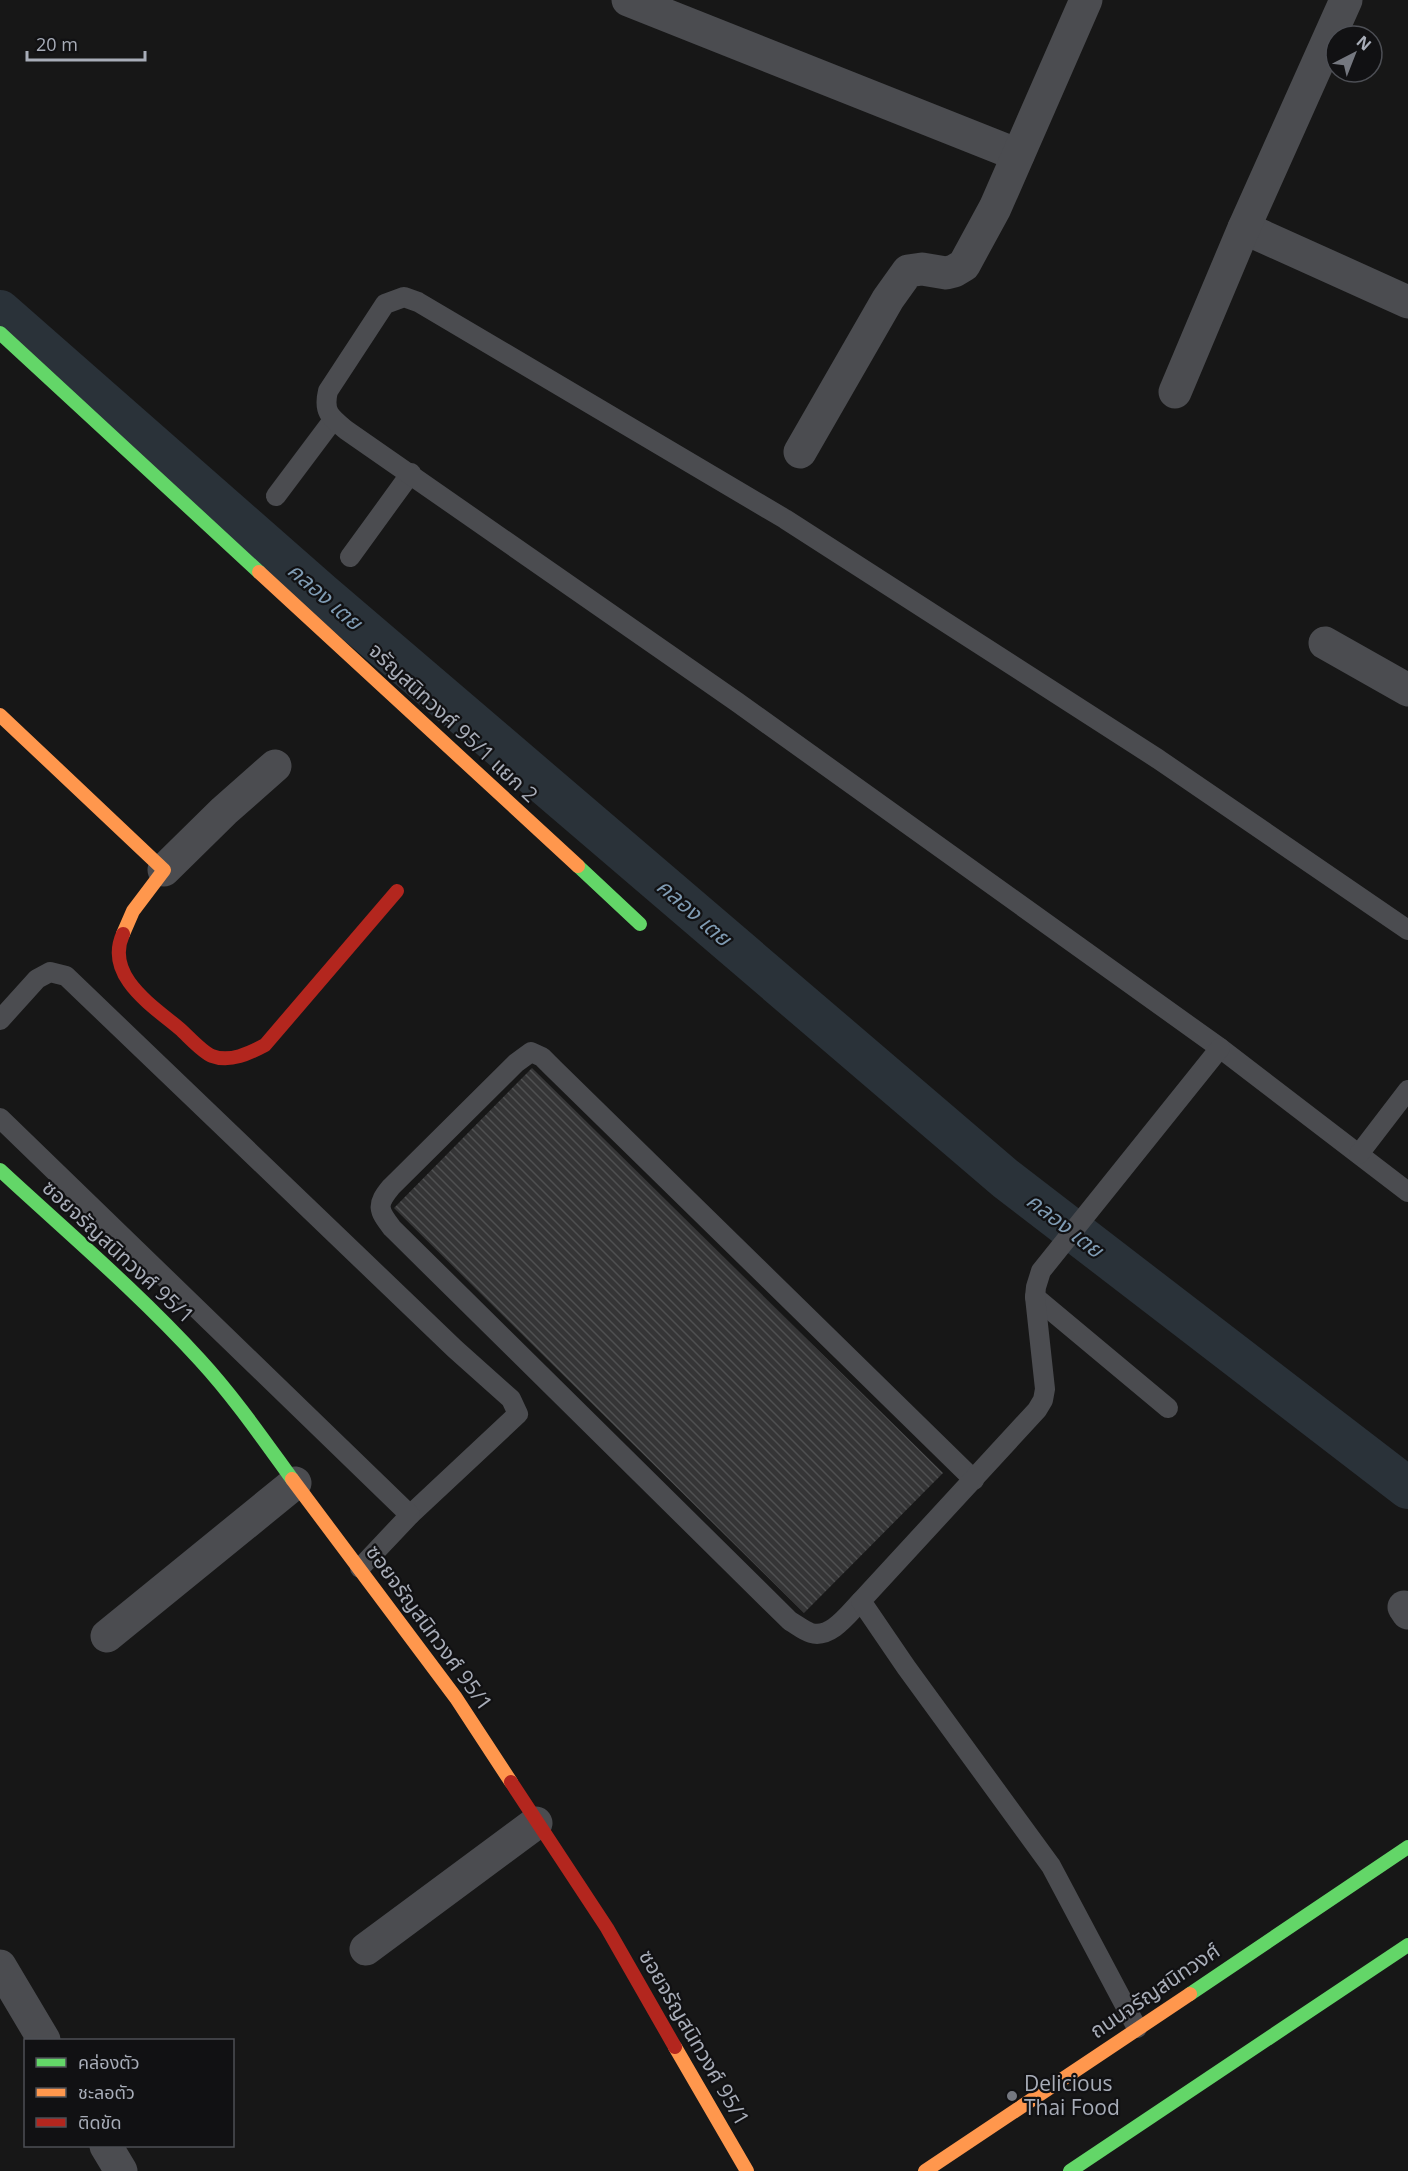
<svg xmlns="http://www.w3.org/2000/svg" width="1408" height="2171" viewBox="0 0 1408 2171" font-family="'Open Sans','Noto Sans Thai',sans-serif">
	<defs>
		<pattern id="building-back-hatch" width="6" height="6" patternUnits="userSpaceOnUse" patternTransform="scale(1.5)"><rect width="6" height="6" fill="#353536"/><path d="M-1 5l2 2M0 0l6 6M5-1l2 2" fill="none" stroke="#4f5051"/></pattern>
	</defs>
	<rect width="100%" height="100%" fill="#171717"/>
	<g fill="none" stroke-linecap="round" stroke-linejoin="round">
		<path stroke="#2a3239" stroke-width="42" d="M0 311 321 593 1006 1179 1408 1488"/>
	</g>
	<path fill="url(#building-back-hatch)" d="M532 1068 943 1473 804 1613 394 1208Z"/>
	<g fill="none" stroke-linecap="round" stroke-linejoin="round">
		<g stroke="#4b4c50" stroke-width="20">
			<path d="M276 496 333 420"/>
			<path d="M350 557 411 473"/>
			<path d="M1408 930 1158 759 785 519 418 302 404 297 385 304 328 391C323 412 330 417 346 430L737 702 1220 1048 1408 1192"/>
			<path d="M0 1020 37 979 50 972 66 976 455 1349 511 1399 518 1414 410 1515"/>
			<path d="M0 1118 410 1515 360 1568"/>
			<path d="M1359 1154 1408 1090"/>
			<path d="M1035 1297 1168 1408"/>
			<path d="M861 1601C849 1613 831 1639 811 1633 804 1631 797 1625 790 1621L392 1228C378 1210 376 1205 391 1187L516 1063 531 1052 542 1057 553 1068 974 1480"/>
			<path d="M1137 2028 1051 1866 906 1667 861 1601 1037 1410 1043 1400 1045 1389 1035 1297 1036 1287 1041 1271 1220 1048"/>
		</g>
		<g stroke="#4b4c50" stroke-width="33">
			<path d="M628 0 1018 155"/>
			<path d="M1244 228 1408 302"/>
			<path d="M1175 392 1244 228 1346 0"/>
			<path d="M800 452 888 299 908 271 922 269 946 273 954 271 964 265 995 208 1086 0"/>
			<path d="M1325 643 1408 690"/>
			<path d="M164 870 224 811 275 766"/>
			<path d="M1404 1607 1408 1613"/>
			<path d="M107 1636 295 1483"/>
			<path d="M366 1949 536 1823"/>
			<path d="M0 1966 44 2040"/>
			<path d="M106 2146 121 2171"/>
		</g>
		<g stroke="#63d668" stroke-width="14">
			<path d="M0 333 259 572"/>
			<path d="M578 866 640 924"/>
			<path d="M0 1170C67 1232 138 1292 200 1360 234 1397 263 1439 292 1479"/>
			<path d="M1190 1994 1408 1847"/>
			<path d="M1070 2171 1408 1945"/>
		</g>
		<g stroke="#ff974d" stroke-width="14">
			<path d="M259 572 578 866"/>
			<path d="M0 715 164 870 133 911 123 934"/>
			<path d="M292 1479 456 1698 511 1782"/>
			<path d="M675 2047 747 2171"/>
			<path d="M925 2171 1190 1994"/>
		</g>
		<g stroke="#b3261e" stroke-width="14">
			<path d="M123 934C104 976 153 1006 180 1029 188 1036 202 1052 212 1056 230 1063 250 1053 265 1045L397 891"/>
			<path d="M511 1782 607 1928 675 2047"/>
		</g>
	</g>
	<circle fill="#757880" stroke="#111113" stroke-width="2" cx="1012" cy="2096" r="6"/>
	<g text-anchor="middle" stroke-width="4.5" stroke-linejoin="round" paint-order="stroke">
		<g font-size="21" fill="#a8adb8" stroke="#111113">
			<text transform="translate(453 723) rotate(43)" y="7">จรัญสนิทวงศ์ 95/1 แยก 2</text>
			<text transform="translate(118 1252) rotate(43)" y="7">ซอยจรัญสนิทวงศ์ 95/1</text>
			<text transform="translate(429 1628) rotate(54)" y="7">ซอยจรัญสนิทวงศ์ 95/1</text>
			<text transform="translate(1155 1991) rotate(-34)" y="7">ถนนจรัญสนิทวงศ์</text>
			<text transform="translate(694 2038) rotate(60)" y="7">ซอยจรัญสนิทวงศ์ 95/1</text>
		</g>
		<g font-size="21" fill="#a8adb8" stroke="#111113" text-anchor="start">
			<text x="1024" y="2091">Delicious<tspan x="1024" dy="24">Thai Food</tspan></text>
		</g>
		<g font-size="22" font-style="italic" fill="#7f9bb3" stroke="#111113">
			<text transform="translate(325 596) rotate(41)" y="8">คลอง เตย</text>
			<text transform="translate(694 912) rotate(41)" y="8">คลอง เตย</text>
			<text transform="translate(1065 1225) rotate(38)" y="8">คลอง เตย</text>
		</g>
	</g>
	<rect x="24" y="2039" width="210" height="108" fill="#111113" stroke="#4d4f55" stroke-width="1.5"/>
	<rect x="36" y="2058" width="30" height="9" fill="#63d668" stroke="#4d4f55" stroke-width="1.5"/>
	<text x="78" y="2069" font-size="18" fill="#a8adb8">คล่องตัว</text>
	<rect x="36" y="2088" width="30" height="9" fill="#ff974d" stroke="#4d4f55" stroke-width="1.5"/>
	<text x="78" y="2099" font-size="18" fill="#a8adb8">ชะลอตัว</text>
	<rect x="36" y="2118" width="30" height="9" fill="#b3261e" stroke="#4d4f55" stroke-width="1.5"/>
	<text x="78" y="2129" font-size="18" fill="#a8adb8">ติดขัด</text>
	<g transform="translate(1354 54) rotate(42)"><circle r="28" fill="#111113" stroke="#4d4f55" stroke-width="1.5"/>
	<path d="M0-4.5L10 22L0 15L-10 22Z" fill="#757880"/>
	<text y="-9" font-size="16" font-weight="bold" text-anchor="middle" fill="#a8adb8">N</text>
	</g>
	<path d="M27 51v9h118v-9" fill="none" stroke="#a8adb8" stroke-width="3"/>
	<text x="36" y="51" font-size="18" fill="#a8adb8" stroke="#111113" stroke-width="4.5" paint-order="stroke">20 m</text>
</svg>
